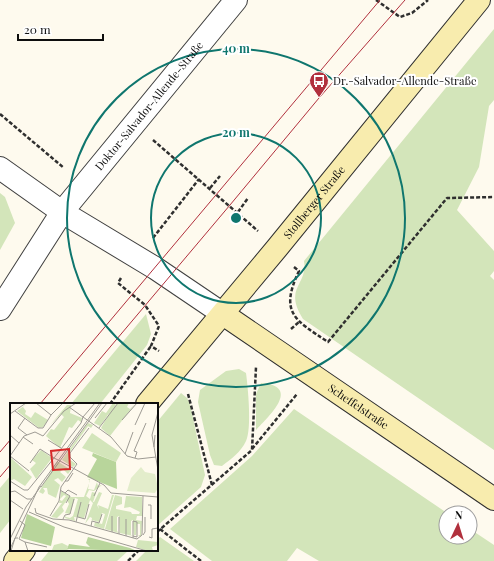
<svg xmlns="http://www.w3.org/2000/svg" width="494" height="561" viewBox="0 0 494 561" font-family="'Playfair Display',serif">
	<rect width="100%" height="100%" fill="#fefaee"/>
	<g fill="#d3e5ba">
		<path d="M494 29V100L489 106 479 167 457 210 494 251V271L490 276 494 280V450L303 319C283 287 308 286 304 261Z"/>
		<path d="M0 193 5 197 15 223 0 250Z"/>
		<path d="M146 314 151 334 147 345 100 404H71Z"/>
		<path d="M239 369 246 373C248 388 252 429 246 441 241 452 231 459 222 466L214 465 210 455 198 402 200 390 226 371Z"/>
		<path d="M261 383C302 386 269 416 256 430V394Z"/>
		<path d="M181 393 187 398 190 404 205 475 201 487 157 526V422Z"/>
		<path d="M294 409 447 513 446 537H470V529L494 545V561H319L297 548 287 561H212L170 529 252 456Z"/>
		<path d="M11 475V519L0 533V488Z"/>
		<path d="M160 537 194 561H136L147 550H157V540Z"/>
		<path d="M50 550H129L117 561H41Z"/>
	</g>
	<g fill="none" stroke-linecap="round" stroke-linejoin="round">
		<g stroke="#404040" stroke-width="24">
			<g id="minor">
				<path d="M0 168 62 212 0 309"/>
				<path id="s1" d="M223 314 155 268 62 212 236 0"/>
			</g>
		</g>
		<g stroke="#2f2f2f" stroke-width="24">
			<g id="secondary">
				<path id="s2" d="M223 314 494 499"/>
				<path id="s3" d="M147 404 277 248 479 0"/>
				<path d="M15 561 24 550"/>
			</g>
		</g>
		<g stroke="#2f2f2f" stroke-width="2.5" stroke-dasharray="4 2" stroke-linecap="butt">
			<path d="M376 0 400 17 412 13 428 0"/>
			<path d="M0 114 64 168"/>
			<path d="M153 140 258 231"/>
			<path d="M210 188 220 176"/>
			<path d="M238 212 248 198"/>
			<path d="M153 238 199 179"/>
			<path d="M294 267 299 271C279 313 295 320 328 342L447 198 494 197"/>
			<path d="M121 278 118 283 145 305 159 326 151 346 159 351"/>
			<path d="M291 329 299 322"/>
			<path d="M188 394 212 485"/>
			<path d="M110 404 151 346"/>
			<path d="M252 449 297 394"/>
			<path d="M160 529 201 561"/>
			<path d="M157 532 252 450 256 367"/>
			<path d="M128 561 139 550"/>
		</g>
		<use href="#minor" stroke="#fff" stroke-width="22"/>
		<use href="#secondary" stroke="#f8ecae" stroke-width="22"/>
		<g stroke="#b1303d" stroke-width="1">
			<path d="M40 404 380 0"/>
			<path d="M62 404 230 205 319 98 405 0"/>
			<path d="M0 452 11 439"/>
			<path d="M0 477 11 464"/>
		</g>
	</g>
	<g fill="none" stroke="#0f766e" stroke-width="2">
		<circle cx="236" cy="218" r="85"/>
		<circle cx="236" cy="218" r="169"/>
	</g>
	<defs>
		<g id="bus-pin" transform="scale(1)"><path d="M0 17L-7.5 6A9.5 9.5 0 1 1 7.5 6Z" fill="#b1303d" stroke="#fff"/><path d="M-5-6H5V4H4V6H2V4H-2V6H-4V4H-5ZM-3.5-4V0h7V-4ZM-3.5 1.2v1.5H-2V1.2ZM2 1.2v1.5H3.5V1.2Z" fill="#fff"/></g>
	</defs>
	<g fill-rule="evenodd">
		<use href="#bus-pin" x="319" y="81"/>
	</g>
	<g text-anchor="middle" stroke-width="4" stroke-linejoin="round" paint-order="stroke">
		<g font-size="11" fill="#0d0d0d" stroke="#fff" text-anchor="start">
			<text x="333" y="85">Dr.-Salvador-Allende-Straße</text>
		</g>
		<g font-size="11" fill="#0d0d0d" stroke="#fff">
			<text dy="4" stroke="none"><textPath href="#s1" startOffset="328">Doktor-Salvador-Allende-Straße</textPath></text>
			<text dy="4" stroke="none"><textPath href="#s3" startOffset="262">Stollberger Straße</textPath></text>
			<text dy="4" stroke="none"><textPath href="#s2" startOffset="164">Scheffelstraße</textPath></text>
		</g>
	</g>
	<g transform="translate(10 403)">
		<rect width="148" height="148" fill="#fefaee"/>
		<path d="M18 0 13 4 16 8 15 11 21 15 25 9 38 17 33 24 29 25 7 8ZM103 0H106L105 3 108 0H119L117 4 120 6 125 1 100 33 91 25 100 9 90 23 84 20 92 8 96 10ZM57 2H61L60 10 72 15 71 19 68 17 62 25 59 24 50 45 36 33 41 26 44 27 54 14 51 11 41 21ZM78 20 83 22 81 25 78 23 59 50V56L66 61 63 64 52 57ZM82 30 111 50 106 59 72 45ZM31 47 42 55 26 76 20 66 26 60 22 57ZM0 54 22 74 15 83 4 76 0 78ZM47 58 61 67 58 71 53 66 50 69 56 74 52 79 48 75 44 77 50 82 46 95 38 91 37 85H33L35 88 33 91 29 89ZM78 76H80L78 86 84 87 87 79 88 83 92 82 84 88 79 87 76 93 80 96 82 89 86 90 83 99H84L89 89 92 90 87 102 89 106 88 102 98 106 102 92H104L94 126 84 123 85 119 92 121 95 111 92 110 89 119 82 117 81 120 82 115 80 114 75 121 83 100 80 97 74 115 64 114 65 118 55 115 56 112V114L60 115 63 113 68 96 65 95 60 111 55 110 59 101 57 97 52 104 54 108 47 115 41 114 52 100H49L50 97 52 98 56 93 54 92 50 96 51 88 61 94H74L80 78ZM105 92 112 94V101L106 103V106L121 109 122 111H129L130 109 120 104 114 105 116 93 132 94V113H127L126 117 132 118 131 134 128 132H130V121H127L126 132H124L123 117 121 118V132L123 133 110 130 109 113 107 114V128L109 130 95 126ZM128 137 148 139V142L142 144 143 148H138L126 144ZM52 140 58 143 57 146 61 148 42 147 44 142Z" fill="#d3e5ba"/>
		<path d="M83 50 106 59 107 86 77 74 87 56 82 53ZM17 111 45 124 41 143 11 135ZM78 134 120 145 127 148 57 146 59 141 80 144 76 140Z" fill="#b8d59b"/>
		<path d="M131 64 135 69 145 71 148 85 145 90 117 88 121 75Z" fill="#e3edcb"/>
		<path fill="none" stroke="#b6def1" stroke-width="2" d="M77 148H94"/>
		<path fill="none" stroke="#9e9b94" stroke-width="1" d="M59 4 73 14 85 0M5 8 28 25H33L41 12 26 0M148 9 142 32 148 67M0 11 16 0M41 12 53 0M15 15 8 25 17 32M85 15 97 0M112 17 127 0M125 22 135 0M89 25 108 0M0 32 9 40M13 34 23 41M38 37 51 45M144 44 145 32M115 51 123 29M0 53 14 33 25 29 33 33 54 8 66 0M0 53 19 68M125 55 127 49 124 48 136 20M50 58 44 55 71 20 73 14 101 34 117 53 128 56 146 54M50 58 94 82 101 90 148 94M0 78 14 87H18L44 55 30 46 20 60M55 78H58L63 70M31 84 92 0M50 87 60 93 56 100M0 89 5 88 17 96H22M55 90 58 87 67 92M84 93 90 80M0 97 13 106M138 102H141V116M25 105 26 110 43 116 59 117 127 136 132 132 133 93M19 109 54 124 137 148M40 113 49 98 51 84 67 61 60 54V50L79 25M68 114 75 116 79 101M109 114V131M53 116 55 112 60 111 64 96M66 119 71 99M81 123 82 118 89 120 92 111M102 129V113M133 132 135 129V114M116 133V116M139 134 142 135V126L148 125M123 135V118L127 119V134L123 133M0 136 16 104 31 83M9 136 15 122 10 118M9 136 15 139 18 148M15 139 37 144M0 146 29 84 90 0M1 148 5 135H8"/>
		<path fill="#d62828" fill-opacity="0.15" stroke="#d62828" stroke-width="2" d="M59 46 60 66 43 67 41 48Z"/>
		<rect width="148" height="148" fill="none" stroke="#0d0d0d" stroke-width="2"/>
	</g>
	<circle cx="236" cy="218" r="6" fill="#0f766e" stroke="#fff" stroke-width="2"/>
	<g font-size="12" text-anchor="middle" font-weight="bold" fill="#0f766e" stroke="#fff" stroke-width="4" stroke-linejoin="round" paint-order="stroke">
		<text x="236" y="53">40 m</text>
		<text x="236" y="137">20 m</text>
	</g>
	<g transform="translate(458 525) rotate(4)"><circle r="19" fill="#ffffff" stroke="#9e9e9e"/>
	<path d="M0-3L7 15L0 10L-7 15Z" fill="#b1303d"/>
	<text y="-6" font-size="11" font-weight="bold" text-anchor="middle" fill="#0d0d0d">N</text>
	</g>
	<path d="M18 34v6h85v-6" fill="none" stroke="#0d0d0d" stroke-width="2"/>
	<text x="24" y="34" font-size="12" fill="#0d0d0d" stroke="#ffffff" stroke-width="3" paint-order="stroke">20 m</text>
</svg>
